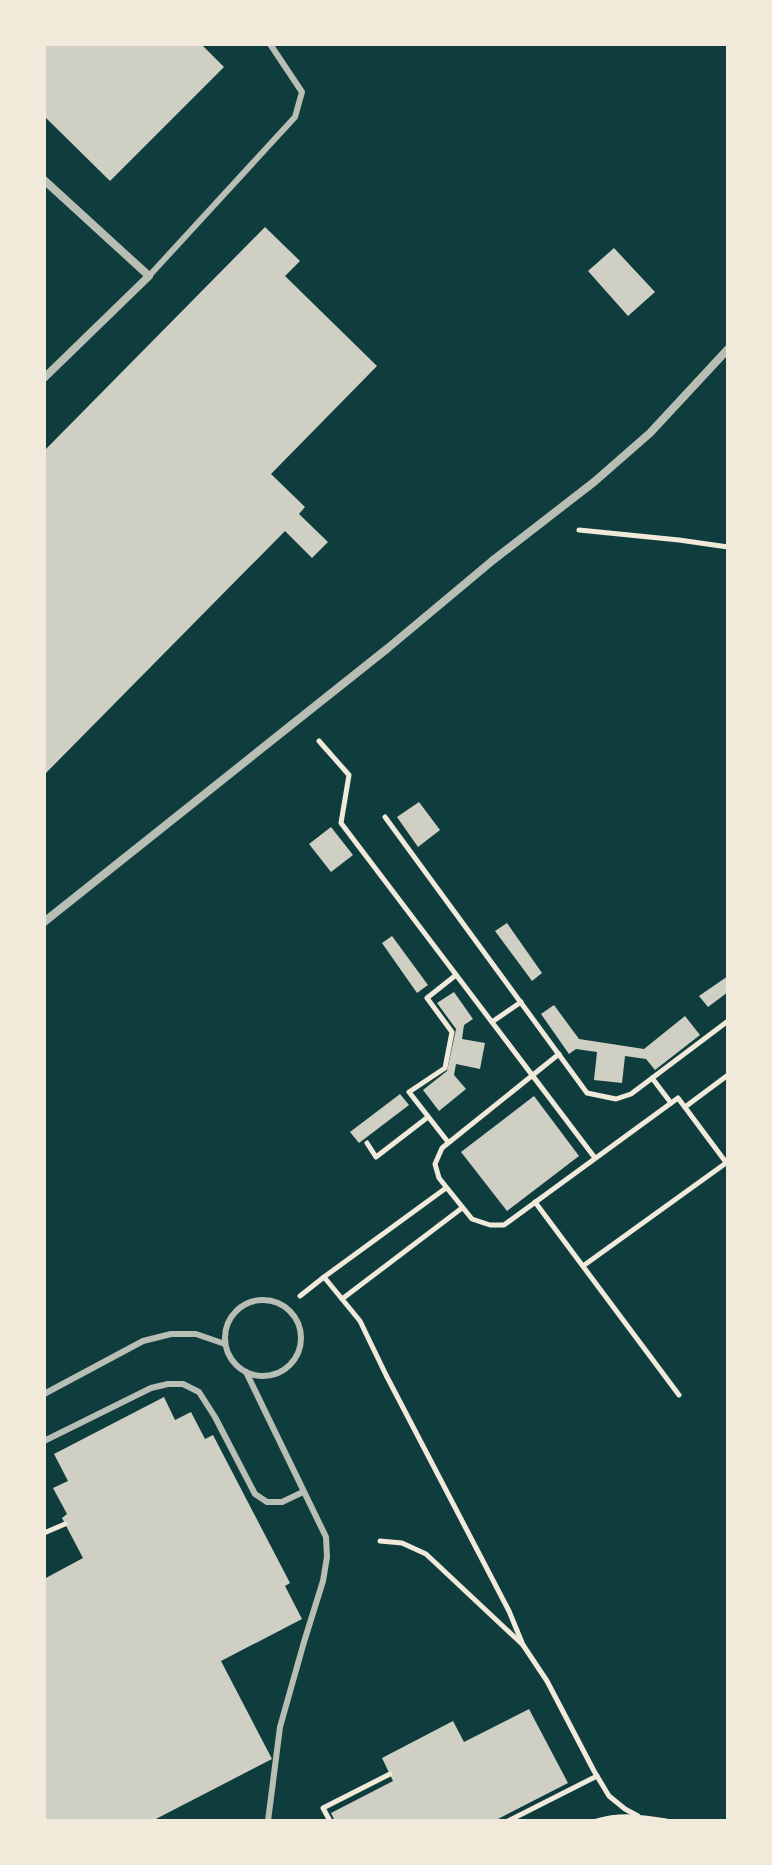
<svg xmlns="http://www.w3.org/2000/svg" width="772" height="1865" viewBox="0 0 772 1865" font-family="'PT Serif',serif">
	<rect width="100%" height="100%" fill="#0f3d3e"/>
	<g fill="#cfcfc3">
		<path d="M44 44H201L224 67 110 181 44 116Z"/>
		<path d="M265 227 300 261 285 276 377 366 271 474 305 507 299 514 328 542 312 558 285 531 44 775V451Z"/>
		<path d="M614 248 655 292 628 316 588 271Z"/>
		<path d="M419 802 440 830 418 847 397 817Z"/>
		<path d="M331 827 353 855 331 872 309 844Z"/>
		<path d="M507 923 542 973 532 981 495 931Z"/>
		<path d="M392 936 428 985 417 993 382 943Z"/>
		<path d="M728 976V992L708 1007 699 996Z"/>
		<path d="M454 992 473 1019 464 1025 462 1039 485 1043 480 1069 456 1064 454 1075 466 1089 439 1111 423 1090 447 1071 456 1029 437 1003Z"/>
		<path d="M554 1005 579 1039 644 1049 685 1016 700 1035 655 1070 646 1059 625 1056 622 1083 594 1080 597 1052 576 1049 569 1054 541 1014Z"/>
		<path d="M400 1094 409 1105 359 1143 350 1132Z"/>
		<path d="M534 1096 579 1156 507 1211 461 1152Z"/>
		<path d="M164 1397 175 1420 191 1412 205 1439 213 1435 290 1583 285 1586 302 1619 221 1661 272 1759 152 1821H44V1579L83 1558 62 1518 67 1514 53 1488 68 1481 54 1454Z"/>
		<path d="M529 1709 568 1783 494 1821H335L331 1813 393 1781 382 1758 453 1721 464 1742Z"/>
	</g>
	<g fill="none" stroke-linecap="round" stroke-linejoin="round">
		<g stroke="#f1e9da" stroke-width="5">
			<path d="M579 530 679 540 728 547"/>
			<path d="M319 741 349 775 341 823 595 1158"/>
			<path d="M385 817 587 1093 616 1099 631 1094 728 1021"/>
			<path d="M492 1022 521 1002"/>
			<path d="M559 1054 442 1148 435 1164 439 1178 447 1188 472 1219 490 1225H504L678 1098 728 1165"/>
			<path d="M652 1078 671 1103"/>
			<path d="M685 1107 728 1075"/>
			<path d="M448 1142 409 1092 445 1068 452 1032 427 998 456 975"/>
			<path d="M367 1143 376 1157 428 1117"/>
			<path d="M535 1202 679 1395"/>
			<path d="M583 1266 726 1163"/>
			<path d="M324 1277 446 1188"/>
			<path d="M300 1296 324 1277 360 1321 386 1375 509 1611 523 1645"/>
			<path d="M342 1299 462 1208"/>
			<path d="M44 1533 65 1524"/>
			<path d="M380 1541 402 1543 426 1554 523 1645 547 1681 594 1771 609 1796 625 1809 638 1816"/>
			<path d="M330 1821 323 1808 390 1774"/>
			<path d="M508 1821 597 1776"/>
			<path d="M597 1821C620 1814 643 1817 666 1821"/>
		</g>
		<g stroke="#b8beb3" stroke-width="6">
			<path d="M149 276 295 117 302 92 270 44"/>
			<circle cx="263" cy="1338" r="38"/>
			<path d="M246 1372 326 1537 327 1557 323 1581 304 1642 280 1727 268 1821"/>
			<path d="M44 1394 143 1341 171 1334H196L225 1344"/>
			<path d="M44 1441 151 1388 168 1384H183L199 1392 215 1417 255 1494 267 1502H282L303 1492"/>
		</g>
		<g stroke="#b8beb3" stroke-width="8">
			<path d="M44 180 149 276 44 378"/>
			<path d="M44 922 388 648 492 561 594 482 650 433 728 349"/>
		</g>
	</g>
	<rect width="772" height="1865" fill="none" stroke="#f1e9da" stroke-width="92"/>
</svg>
